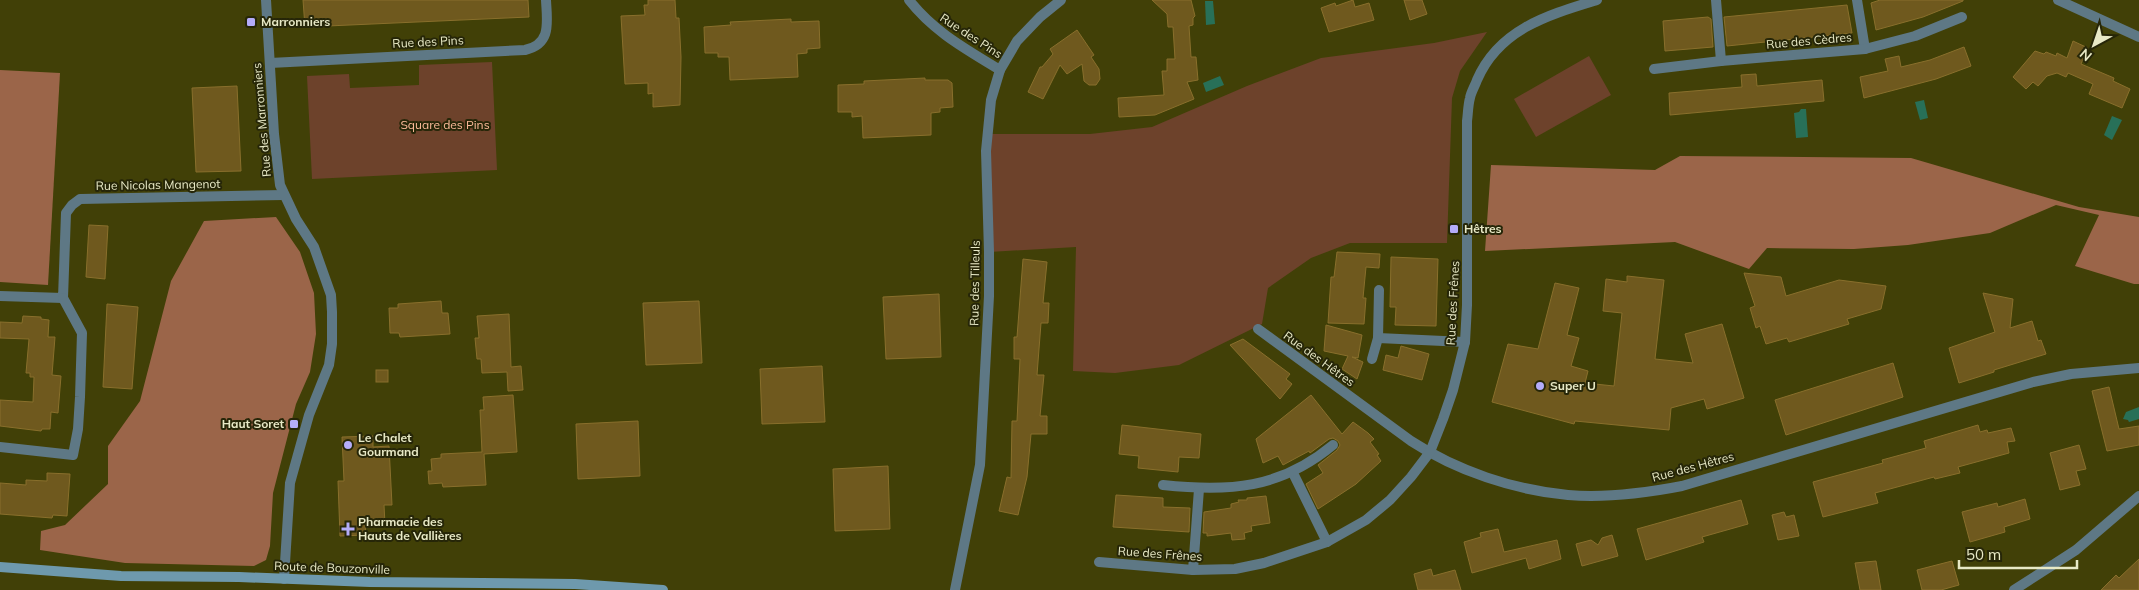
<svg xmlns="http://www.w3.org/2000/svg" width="2139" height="590" viewBox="0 0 2139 590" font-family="Mulish,sans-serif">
	<rect width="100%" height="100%" fill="#414007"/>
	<g fill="#6d422b">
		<path d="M1487 32 1460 71 1452 98 1447 243H1350L1311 258 1268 288 1262 324 1179 365 1115 373 1073 371 1076 247 989 252 986 134H1090L1152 127 1247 86 1321 58 1434 43Z"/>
		<path d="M1589 56 1611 95 1536 137 1514 99Z"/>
		<path d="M492 62 497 170 312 179 307 76 349 74 350 88 419 85V65Z"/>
	</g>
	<g fill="#9b6549">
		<path d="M0 70 60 73 48 285 0 282Z"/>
		<path d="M1680 156 1911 158 2079 207 2139 217V284H2134L2075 266 2099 215 2056 205 1990 233 1908 245 1854 249 1767 248 1749 269 1675 242 1485 251 1491 165 1655 170Z"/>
		<path d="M276 217 300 252 314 293 316 334 310 372 296 404 273 493 270 546 266 560 254 566 125 563 40 550 41 531 65 525 108 484V446L140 401 171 281 204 221Z"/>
	</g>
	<g fill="#287058">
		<path d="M1205 1H1213L1215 24 1206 25Z"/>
		<path d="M1220 76 1224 85 1206 92 1203 83Z"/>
		<path d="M1924 100 1928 118 1920 120 1915 102Z"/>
		<path d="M1801 109H1806L1808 137 1796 138 1794 113 1799 112Z"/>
		<path d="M2112 116 2122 120 2112 140 2104 135Z"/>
		<path d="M2139 407V419L2129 422 2128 420 2123 419 2126 412Z"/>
	</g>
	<g fill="#6f591e" stroke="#896f2c">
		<path d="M303 0H528L529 17 305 27Z"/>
		<path d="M648 0H675L676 18H679L681 57 680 105 653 107V93L648 94V83L625 84 621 16 645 15 644 5H648Z"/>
		<path d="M1152 0H1191L1195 16 1193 18V25L1189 26 1191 57H1196L1198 80 1187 82 1194 99 1155 115 1119 117 1118 98 1164 95 1162 71H1167V59H1175L1173 27H1168L1167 14Z"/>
		<path d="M1353 0 1355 7 1369 3 1374 20 1329 32 1321 8 1335 3 1336 6Z"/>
		<path d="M1404 0H1422L1427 14 1410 20Z"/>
		<path d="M1880 0H1963V1L1923 17 1876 30 1871 3Z"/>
		<path d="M1847 5 1852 33 1727 46 1724 17Z"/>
		<path d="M1708 17 1711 19 1713 47 1665 51 1663 21Z"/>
		<path d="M791 19V22L819 21 820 48 807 49V53L797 54 798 77 730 80 729 57H718V53H705L704 27 731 25 730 22Z"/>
		<path d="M1077 30 1094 55 1091 57 1099 69 1100 79 1096 85H1089L1084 81 1082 64 1067 74 1060 65 1043 99 1028 92 1040 67H1042L1053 54 1050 49Z"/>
		<path d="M2073 41 2088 48 2081 64 2114 78 2113 81 2130 89 2122 108 2089 94 2093 84 2068 73 2066 77 2057 73 2047 76 2038 86 2033 82 2026 89 2013 77 2035 51 2044 54 2046 52 2056 56 2057 53 2067 58Z"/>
		<path d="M1964 47 1971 66 1936 79 1864 98 1860 77 1888 71 1885 59 1899 56 1901 67 1930 60Z"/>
		<path d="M1756 74 1757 86 1822 80 1824 101 1670 115 1669 93 1742 87 1741 75Z"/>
		<path d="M925 78V80H948L952 83 953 107 940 108V112L931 113V135L863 138 862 116 852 117V112H838V85L864 84V81Z"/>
		<path d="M237 86 241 171 196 172 192 88Z"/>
		<path d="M89 225 108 226 105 279 86 277Z"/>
		<path d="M1337 252 1380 254 1379 268 1366 267 1363 298H1366L1364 324 1328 323 1331 277H1334Z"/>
		<path d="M1391 257 1438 259 1436 326 1395 325 1396 307H1390Z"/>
		<path d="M1023 259 1047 262 1043 303H1049L1048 323H1041L1037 375H1044L1040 416H1047V434H1031L1027 477 1018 515 999 511 1007 477 1011 478 1012 421H1017L1020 359H1014V337H1017Z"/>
		<path d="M1744 273 1781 277 1786 296 1839 280 1886 286 1881 309 1847 319 1849 324 1789 342 1787 338 1766 344 1760 326 1756 328 1750 308 1755 306Z"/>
		<path d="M1627 276 1664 280 1655 359 1693 363 1685 334 1722 324 1744 398 1707 409 1704 399 1671 408 1669 430 1575 421 1574 424 1492 402 1508 344 1538 349 1555 283 1579 288 1567 335 1579 338 1571 366 1588 371 1585 383 1614 386 1622 313 1603 311 1606 279 1627 282Z"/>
		<path d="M1983 293 2013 299 2010 328 2032 321 2038 341 2041 340 2046 354 1994 370V372L1959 383 1949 348 1995 332Z"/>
		<path d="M939 294 941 357 886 359 883 297Z"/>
		<path d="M441 301 442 313H448L450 334 400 337 399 333H390L389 308H398V304Z"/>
		<path d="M699 301 702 363 646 365 643 303Z"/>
		<path d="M107 304 138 307 132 389 103 387Z"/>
		<path d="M509 314 511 367 521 366 523 390 508 391 507 372 482 373 481 359H477L475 338H479L477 316Z"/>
		<path d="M23 316 41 317V319L49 320 48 337H55L52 375 61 376 58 413 51 412 50 429H42L41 431 0 426V400L33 402 34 377H30V373H26L29 339 0 338V322L22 323Z"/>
		<path d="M1326 325 1362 335 1358 358 1352 357 1363 362 1357 379 1342 369 1348 356 1324 351Z"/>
		<path d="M1243 339 1290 374 1286 379 1292 384 1280 399 1230 345Z"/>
		<path d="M1401 346 1429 354 1422 380 1383 370 1386 355 1398 358Z"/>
		<path d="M1893 363 1903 397 1786 435 1775 400Z"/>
		<path d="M822 366 825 422 762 424 760 369Z"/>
		<rect x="376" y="370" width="12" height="12"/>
		<path d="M2109 387 2119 429 2139 426V445L2107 451 2092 391Z"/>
		<path d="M513 395 517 452 484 454 486 485 443 487 442 483 429 484 428 471H432L431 459 441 458V454L482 452 480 410H484L483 397Z"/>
		<path d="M1311 395 1342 434 1353 422 1368 433 1374 439 1370 442 1379 454 1377 455 1381 461 1356 484 1318 509 1306 484 1323 473 1318 465 1337 450 1340 445 1338 441 1333 438 1329 439 1310 453 1309 451 1283 465 1278 456 1263 463 1256 439Z"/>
		<path d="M638 421 640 476 578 479 576 424Z"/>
		<path d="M1122 425 1201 434 1199 458 1179 457 1178 472 1138 468 1139 456 1119 454Z"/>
		<path d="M1978 425 1980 432 1987 430 1988 433 2011 428 2015 441 2007 442 2009 453 1958 467 1960 473 1935 479 1934 477 1875 493 1878 503 1823 517 1813 482 1883 463 1882 460 1926 448 1924 441Z"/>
		<path d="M373 436V447L389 446 392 505H384L385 524 365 525 366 535 340 536 338 481H344L342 437Z"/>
		<path d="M2079 445 2086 469 2076 471 2080 485 2060 490 2050 453Z"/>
		<path d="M888 466 890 529 835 531 833 469Z"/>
		<path d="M47 473 70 474 67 516 53 515 52 518 0 514V483L26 485V480L47 481Z"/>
		<path d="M1116 495 1163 498V507L1190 508 1189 532 1113 527Z"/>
		<path d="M1266 496 1270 523 1251 526 1252 531 1244 533 1245 539 1232 540 1231 533 1207 536V533H1203L1204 512 1231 508V504L1239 502 1238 500H1247V498Z"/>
		<path d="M2025 499 2030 519 2004 527 2005 532 1970 542 1962 512 1997 503 1998 507Z"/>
		<path d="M1741 500 1748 524 1702 537 1704 542 1646 560 1637 529Z"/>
		<path d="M1784 512 1786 517 1794 515 1799 536 1778 540 1772 515Z"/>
		<path d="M1498 529 1504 552 1557 540 1561 559 1529 569 1526 558 1472 573 1464 542 1481 537 1480 533Z"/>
		<path d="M1612 535 1618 556 1582 566 1576 544 1591 540 1598 545 1602 538Z"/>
		<path d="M2139 559V590H2101L2116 575 2119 578Z"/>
		<path d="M1876 561 1881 590H1860L1855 563Z"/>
		<path d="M1952 561 1959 585 1941 590H1922L1917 570Z"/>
		<path d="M1431 569 1433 576 1455 570 1461 590H1418L1414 574Z"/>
	</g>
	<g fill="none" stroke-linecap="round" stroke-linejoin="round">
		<g stroke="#5e7885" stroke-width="10">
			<path d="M909 0C934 32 966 49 1000 70"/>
			<path d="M1716 0 1721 61"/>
			<path d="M1857 0 1865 49"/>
			<path d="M2058 0 2139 37"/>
			<path d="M270 63 525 50C552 44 547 22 546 0"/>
			<path d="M1654 69 1721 61 1865 49 1915 36 1962 17"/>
			<path d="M0 296 63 298 66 213 72 205 80 199 284 195"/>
			<path d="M1258 329 1411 441C1457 471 1514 490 1568 495 1605 498 1646 493 1682 486L2033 382 2071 374 2139 368"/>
			<path d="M1378 338 1465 342"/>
			<path d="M1372 359 1378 338 1379 290"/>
			<path d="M0 447 73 455 78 429 80 397 82 333 63 298"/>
			<path d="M1293 473 1327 542"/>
			<path d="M1163 485C1229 492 1280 489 1333 445"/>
			<path d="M1099 562 1193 570 1235 569 1264 563 1327 542 1366 520 1390 500 1411 477 1430 452 1443 419 1453 390 1465 342 1467 305V121C1468 114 1468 105 1470 98 1471 92 1475 86 1477 80 1499 29 1548 15 1597 0"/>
			<path d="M1193 570 1199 489"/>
			<path d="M955 590 980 465 989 296V252L986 151 991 100 1000 70 1017 41 1040 17 1061 0"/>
			<path d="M2014 590 2076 550 2139 496"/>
		</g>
		<path stroke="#5e7885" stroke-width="10" d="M266 0 274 134 280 185 296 219 314 247 331 295 332 312V344L329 365 309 415 290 483 284 579"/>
		<path stroke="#6e99ad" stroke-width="10" d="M0 567 121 576 239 577 370 582 575 584 663 590"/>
	</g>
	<g fill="#b4acf9" stroke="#262608" stroke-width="2">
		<rect x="246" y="17" width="10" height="10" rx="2.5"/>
		<rect x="1449" y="224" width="10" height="10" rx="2.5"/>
		<circle cx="1540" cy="386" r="5"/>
		<rect x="289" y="419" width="10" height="10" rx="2.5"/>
		<circle cx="348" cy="445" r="5"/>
		<path d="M345.5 521.5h5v5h5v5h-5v5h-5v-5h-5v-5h5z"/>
	</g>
	<g text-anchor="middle" stroke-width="4" stroke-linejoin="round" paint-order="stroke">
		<g font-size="12" font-weight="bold" fill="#e8e9c6" stroke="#262608" text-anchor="start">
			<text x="261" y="26">Marronniers</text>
			<text x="1464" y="233">Hêtres</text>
			<text x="1550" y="390">Super U</text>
			<text x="284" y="428" text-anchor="end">Haut Soret</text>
			<text x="358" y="442">Le Chalet<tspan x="358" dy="14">Gourmand</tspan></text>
			<text x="358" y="526">Pharmacie des<tspan x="358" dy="14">Hauts de Vallières</tspan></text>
		</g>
		<g font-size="12" fill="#e8e9c6" stroke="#262608">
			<text transform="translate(971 36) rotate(33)" y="4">Rue des Pins</text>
			<text transform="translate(1809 41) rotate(-5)" y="4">Rue des Cèdres</text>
			<text transform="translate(428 42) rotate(-3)" y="4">Rue des Pins</text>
			<text transform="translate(262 120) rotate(-95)" y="4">Rue des Marronniers</text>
			<text transform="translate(158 185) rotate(-1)" y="4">Rue Nicolas Mangenot</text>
			<text transform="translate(975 283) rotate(-89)" y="4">Rue des Tilleuls</text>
			<text transform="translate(1453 303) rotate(-87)" y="4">Rue des Frênes</text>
			<text transform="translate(1319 359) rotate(36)" y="4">Rue des Hêtres</text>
			<text transform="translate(1693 467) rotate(-15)" y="4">Rue des Hêtres</text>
			<text transform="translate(1160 554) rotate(4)" y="4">Rue des Frênes</text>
			<text transform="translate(332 568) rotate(2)" y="4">Route de Bouzonville</text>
		</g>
		<g font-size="12" fill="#fdbb9a" stroke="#262608">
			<text x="445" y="129">Square des Pins</text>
		</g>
	</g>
	<g transform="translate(2094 45) rotate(220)" stroke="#262608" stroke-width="4" paint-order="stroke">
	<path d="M0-4L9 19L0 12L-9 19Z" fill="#e8e9c6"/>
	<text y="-8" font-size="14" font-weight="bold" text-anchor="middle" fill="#e8e9c6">N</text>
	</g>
	<path d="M1959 560v8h118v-8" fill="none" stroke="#e8e9c6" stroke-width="2.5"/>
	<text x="1966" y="560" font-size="15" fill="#e8e9c6" stroke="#262608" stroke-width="4" paint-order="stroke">50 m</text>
</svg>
